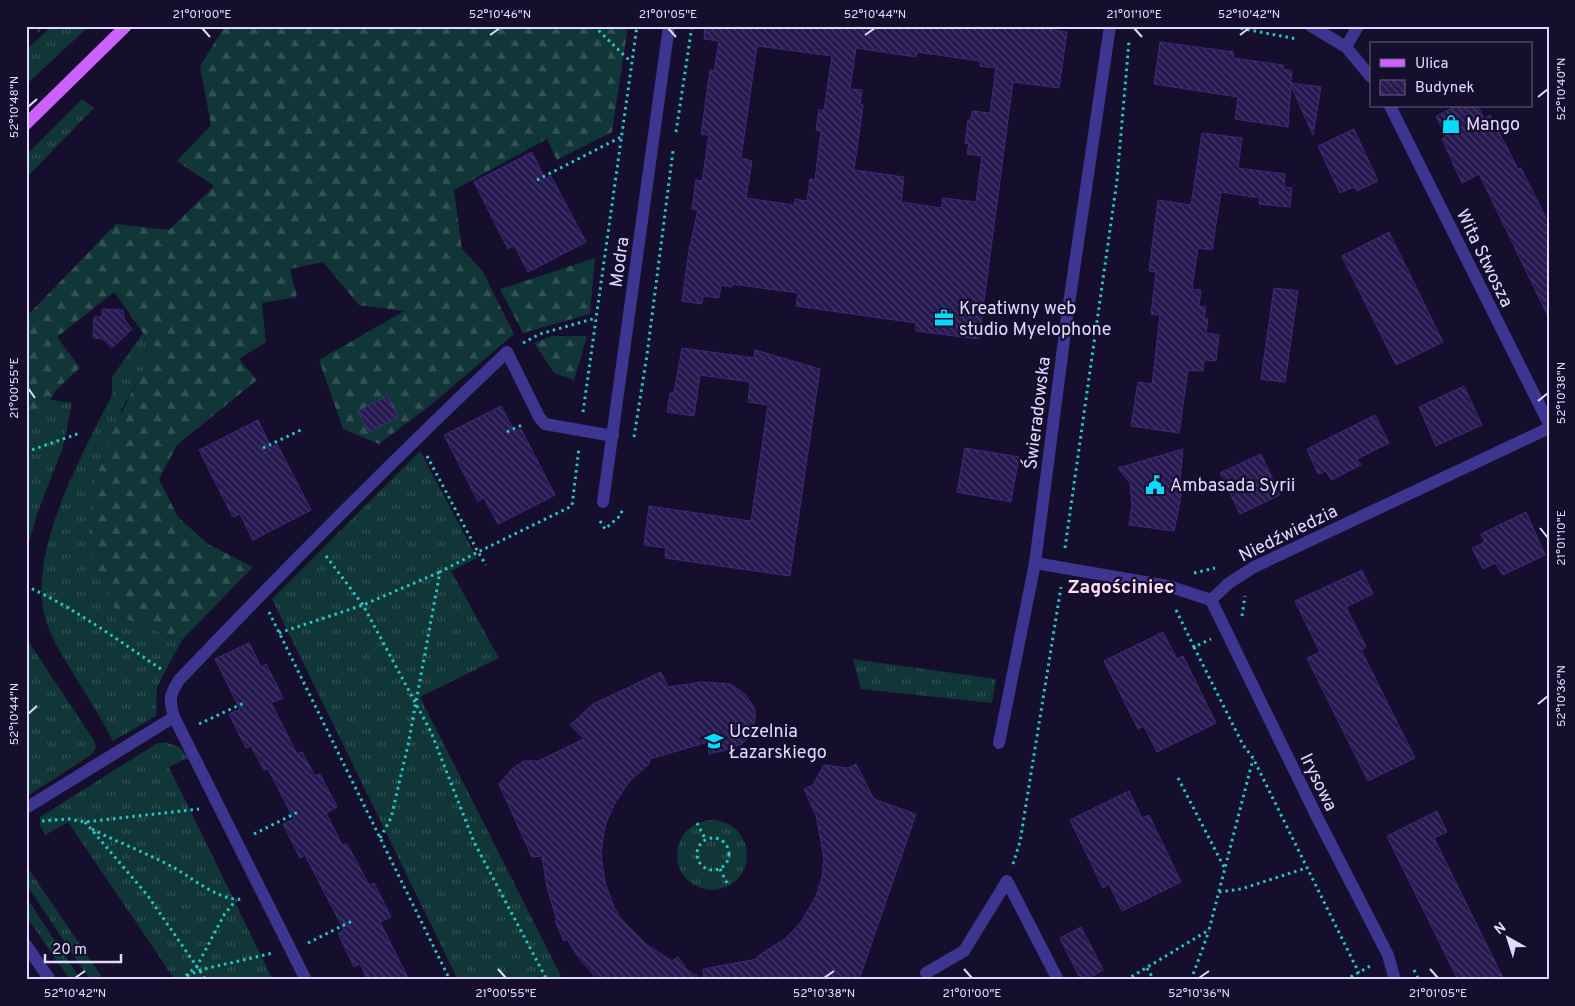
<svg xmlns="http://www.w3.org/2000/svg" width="1575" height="1006" viewBox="0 0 1575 1006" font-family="Overpass,sans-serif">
	<defs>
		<pattern id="grass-tufts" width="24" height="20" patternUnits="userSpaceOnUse" patternTransform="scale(1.25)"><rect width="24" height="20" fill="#113637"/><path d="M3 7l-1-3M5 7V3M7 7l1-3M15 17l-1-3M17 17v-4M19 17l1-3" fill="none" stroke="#335255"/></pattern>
		<pattern id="forest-firs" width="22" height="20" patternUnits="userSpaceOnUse" patternTransform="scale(1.25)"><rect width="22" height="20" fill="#113637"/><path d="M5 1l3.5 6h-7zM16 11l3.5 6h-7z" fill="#335255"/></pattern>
		<pattern id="building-back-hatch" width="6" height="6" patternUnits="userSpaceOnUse" patternTransform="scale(1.25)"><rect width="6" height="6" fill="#26194f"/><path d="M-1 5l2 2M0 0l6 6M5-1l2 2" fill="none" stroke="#453a69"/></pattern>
	</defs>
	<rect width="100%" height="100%" fill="#150e2c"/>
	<g fill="url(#grass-tufts)">
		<path d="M52 26H89L26 85V50Z"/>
		<path d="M82 99 94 108 26 178V155Z"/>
		<path d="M143 333 150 359 121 410 118 616 182 640 157 687 156 716 113 741C100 716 85 693 70 668 61 653 51 638 46 621 25 554 83 454 112 395V377Z"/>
		<path d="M26 396 72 403 63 447 37 514 26 553Z"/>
		<path d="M420 451 477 558 451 571 499 658 420 697 563 980H458L272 599Z"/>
		<path d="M26 638 95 742 96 748 91 755 26 797Z"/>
		<path d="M853 659 996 679 992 703 861 689Z"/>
		<path d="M165 742 179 747 188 758 169 767 273 980H175L68 822 45 835 40 825V817L156 744Z"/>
		<circle cx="712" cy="855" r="35"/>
		<path d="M26 866V865L104 980H90L26 884Z"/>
		<path d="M26 897 81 980H70L26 916Z"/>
	</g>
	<g fill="url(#forest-firs)">
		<path d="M225 26H628L612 132 557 160 547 139 454 190 462 249 482 270 514 334 432 404 379 444 343 429 319 360 404 311 359 305 323 262 290 269 297 297 262 303 266 342 239 359 257 380 177 445 159 479 178 517 208 544 253 567 182 640 118 616C112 601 91 559 90 545 85 479 118 415 150 359L143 333 114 292 57 337 80 368 57 389 37 421 26 425V317L116 224 169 230 214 186 177 161 211 125 200 66Z"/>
		<path d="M595 258 590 314 523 333 500 289Z"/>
		<path d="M552 336H587L574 380 554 373 534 343Z"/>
	</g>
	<g fill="url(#building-back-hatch)" stroke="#3e297d" fill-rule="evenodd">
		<path d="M705 26H1028L1067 32 1059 88 1013 82 979 339 916 331V323L796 306 798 293 732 284V287L721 285 719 298 703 296 702 304 682 301 689 250 698 210 692 209 696 180 702 181 709 135 701 134 710 70 714 71 719 41 704 39ZM757 46 832 56 824 110H819L816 130 821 131 815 180 810 179 807 201 795 199 794 205 746 198 752 161 741 158ZM856 48 916 57 917 52 980 61V66L996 68 990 113 972 111 971 120H968L965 143 969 144 967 154 982 156 976 202 943 198 941 208 901 202 904 177 854 170 863 105 860 104 862 90 850 89Z"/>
		<path d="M1160 42 1234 52 1233 58 1283 65V69L1292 71 1291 83 1321 87 1313 135 1291 86 1288 127 1235 119 1238 97 1154 84Z"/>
		<path d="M1456 106H1478L1484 119 1490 115 1518 169 1521 168 1549 224V318L1479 174 1462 183 1442 139 1446 136 1436 116Z"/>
		<path d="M1354 129 1378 181 1357 191 1354 187 1340 193 1318 146Z"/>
		<path d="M1202 133 1242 138 1238 168 1285 174 1284 187 1292 188 1290 207 1259 204 1260 198 1221 192 1212 250 1198 248 1192 289 1201 290 1199 306 1206 307 1204 318 1208 319 1206 333 1219 335 1216 361 1204 360 1203 371 1188 370 1179 433 1131 426 1138 382 1152 384 1160 315 1151 314 1156 272 1149 271 1158 200 1191 205Z"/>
		<path d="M532 152 545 179 551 176 586 242 528 272 514 245 508 249 474 182Z"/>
		<path d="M1389 232 1443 342 1396 365 1342 256Z"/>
		<path d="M1274 288 1298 291 1285 382 1261 379Z"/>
		<path d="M102 309 123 310 124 319 132 329 112 348 103 339 93 338 94 317H102Z"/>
		<path d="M682 348 754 358 755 350 820 369 790 576 665 558 666 548 644 545 649 506 751 521 768 405 748 402 750 382 700 375 694 416 667 412 670 393H674Z"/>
		<path d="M1464 386 1482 425 1436 446 1419 407Z"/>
		<path d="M387 396 398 417 369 432 358 411Z"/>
		<path d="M501 406 515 432 521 429 555 495 498 524 484 498 478 501 444 435Z"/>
		<path d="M1375 415 1389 443 1357 459 1361 465 1331 480 1326 471 1318 474 1307 449Z"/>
		<path d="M258 420 271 447 277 444 311 510 253 540 240 514 233 517 199 450Z"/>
		<path d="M965 448 1019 457 1011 502 957 492Z"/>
		<path d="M1183 449 1179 489 1182 491 1174 531 1129 525 1132 505 1130 483 1118 468Z"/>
		<path d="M1261 454 1280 495 1240 514 1220 473Z"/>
		<path d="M1526 512 1545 555 1503 575 1495 563 1483 569 1472 548 1485 542 1481 534Z"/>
		<path d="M1362 570 1373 594 1346 607 1366 647 1361 650 1415 758 1368 781 1307 658 1320 652 1295 601Z"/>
		<path d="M1163 632 1177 659 1183 656 1216 723 1157 752 1144 726 1138 729 1104 661Z"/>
		<path d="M249 643 261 667 266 664 283 698 271 703 297 754 302 752 315 776 320 774 337 807 326 813 342 845 347 844 369 885 374 883 391 917 380 922 409 980H368L360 964 354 967 338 933 344 930 305 855 300 858 283 824 294 819 268 769 264 770 251 746 246 748 229 714 240 709 215 659Z"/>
		<path d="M661 672 668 687 702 682 730 684 745 694 755 709V720L751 734 742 744 733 748 709 754 708 742 649 759 650 763 630 781 616 801 606 823 603 837 601 855 605 882 614 907 620 918 647 945 672 961 678 957 687 970 704 980H598L578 957 567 939 564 941 555 921 557 920 547 888 542 856 532 857 499 784 514 767 524 761H538L584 739 570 725 593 704Z"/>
		<path d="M856 764 874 799 916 814 859 980H704L703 969 757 959 758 956 785 939 801 922 816 896 822 878 824 858 816 815 804 789 813 785 824 765 848 768Z"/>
		<path d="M1129 791 1142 818 1149 815 1181 882 1122 911 1109 884 1103 888 1070 820Z"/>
		<path d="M1437 811 1447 832 1434 838 1504 980H1458L1387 836Z"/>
		<path d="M1081 927 1103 970 1086 980H1081L1060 938Z"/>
	</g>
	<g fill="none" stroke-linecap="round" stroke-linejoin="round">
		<g stroke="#25c8c6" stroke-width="3" stroke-dasharray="2.5 4" stroke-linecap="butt">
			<path d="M34 26 39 31"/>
			<path d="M594 26 631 62"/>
			<path d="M1228 26 1297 39"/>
			<path d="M676 132 692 26"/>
			<path d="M537 180 621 137"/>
			<path d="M523 343 540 334 596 318"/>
			<path d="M583 412 637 26"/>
			<path d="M507 432 522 425"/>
			<path d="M634 437 647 355 673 151"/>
			<path d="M263 448 303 429"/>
			<path d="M26 452 80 433"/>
			<path d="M427 456 478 552 572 506 579 448"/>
			<path d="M600 521 605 529 621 515 622 510"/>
			<path d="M1065 548 1117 180 1129 41"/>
			<path d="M326 556 363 605 431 732 474 842 547 980"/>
			<path d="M1194 573 1215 568"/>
			<path d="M26 586C75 608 119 641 164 671"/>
			<path d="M1176 610 1194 647 1211 639"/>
			<path d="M269 612 450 980"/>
			<path d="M1242 616 1245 596"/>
			<path d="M279 633 363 605 440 572"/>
			<path d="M1194 647 1243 745 1253 758 1359 973"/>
			<path d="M199 724 244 703"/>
			<path d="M1178 778 1224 867"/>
			<path d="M42 821 69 819 85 822 199 809"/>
			<path d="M85 822 148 896 206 980"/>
			<path d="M697 823 706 840"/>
			<path d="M92 829C117 842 144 852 169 865 191 876 218 902 244 899"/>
			<path d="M254 834 298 812"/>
			<path d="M380 838 391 818 408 745 440 572 478 552 486 565"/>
			<circle cx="713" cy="854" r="16"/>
			<path d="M1013 864 1020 842 1061 587"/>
			<path d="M720 869 728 885"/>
			<path d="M1219 892 1241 889 1306 868"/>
			<path d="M308 943 352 921"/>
			<path d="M1147 968 1154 980"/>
			<path d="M1414 970 1419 980"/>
			<path d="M187 976 200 970 273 953"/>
			<path d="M181 980 197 966 224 915 236 900"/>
			<path d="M1126 980 1209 930 1253 759"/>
			<path d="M1191 980 1209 931"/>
			<path d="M1345 980 1372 965"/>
		</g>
		<g stroke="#3d358f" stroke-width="12">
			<path d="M1311 26 1346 47 1371 77"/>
			<path d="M1346 47 1358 26"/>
			<path d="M1390 106 1549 424"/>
			<path d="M603 502 669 26"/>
			<path d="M1035 563 1168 586 1211 600"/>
			<path d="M1211 600 1318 819 1388 955 1395 980"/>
			<path d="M1211 600 1229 583 1254 567 1549 428"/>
			<path d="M999 743 1035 563 1067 317 1110 26"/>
			<path d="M26 808 174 717"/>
			<path d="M26 945 50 980"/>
			<path d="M926 973 964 951 1007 881 1058 980"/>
			<path d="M306 980 174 717C169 699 169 696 179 680 286 568 395 458 507 352L539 417 545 424 613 436"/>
		</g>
		<path stroke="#cc61ff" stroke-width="12" d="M26 124 126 26"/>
	</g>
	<path fill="none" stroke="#e0daff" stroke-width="2" d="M202 28 210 37M668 28 676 37M1134 28 1142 37M490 35 500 28M865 35 875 28M1240 35 1249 28M1538 97 1548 89M28 107 37 99M28 388 35 398M1538 401 1548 393M1540 528 1548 538M1538 704 1548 696M28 714 37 706M498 969 506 978M964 969 972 978M1430 969 1438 978M75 978 85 971M824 978 834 971M1199 978 1209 971"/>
	<defs>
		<g id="shop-bare" transform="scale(1.5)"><path d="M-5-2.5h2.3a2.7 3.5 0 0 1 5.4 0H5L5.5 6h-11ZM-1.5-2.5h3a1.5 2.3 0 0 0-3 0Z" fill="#06daff" stroke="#150e2c" stroke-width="2.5" paint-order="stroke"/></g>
		<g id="office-bare" transform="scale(1.5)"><path d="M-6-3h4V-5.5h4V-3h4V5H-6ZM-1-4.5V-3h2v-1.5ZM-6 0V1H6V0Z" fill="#06daff" stroke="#150e2c" stroke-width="2.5" paint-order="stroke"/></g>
		<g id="civic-bare" transform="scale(1.5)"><path d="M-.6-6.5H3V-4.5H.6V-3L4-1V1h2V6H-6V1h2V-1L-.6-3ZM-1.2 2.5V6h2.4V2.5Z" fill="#06daff" stroke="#150e2c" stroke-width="2.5" paint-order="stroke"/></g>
		<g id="university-bare" transform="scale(1.5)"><path d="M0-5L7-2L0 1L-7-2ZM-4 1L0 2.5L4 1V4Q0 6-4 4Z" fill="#06daff" stroke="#150e2c" stroke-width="2.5" paint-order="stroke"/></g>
	</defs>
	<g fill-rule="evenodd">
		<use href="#shop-bare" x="1451" y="124"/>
		<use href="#office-bare" x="944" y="318"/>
		<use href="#civic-bare" x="1155" y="485"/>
		<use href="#university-bare" x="714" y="741"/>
	</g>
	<g text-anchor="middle" stroke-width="4.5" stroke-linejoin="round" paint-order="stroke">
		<g font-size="18" fill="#e0daff" stroke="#150e2c" text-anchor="start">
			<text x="1466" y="130">Mango</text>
			<text x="959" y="314">Kreatiwny web<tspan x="959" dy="21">studio Myelophone</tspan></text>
			<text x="1170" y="491">Ambasada Syrii</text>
			<text x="729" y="737">Uczelnia<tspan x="729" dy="21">Łazarskiego</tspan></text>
		</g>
		<g font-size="18" fill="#e0daff" stroke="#150e2c">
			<text transform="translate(1485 258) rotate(64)" y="6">Wita Stwosza</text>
			<text transform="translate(619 262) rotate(-82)" y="6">Modra</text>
			<text transform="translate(1037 413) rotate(-83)" y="6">Świeradowska</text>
			<text transform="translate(1288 533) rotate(-26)" y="6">Niedźwiedzia</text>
			<text transform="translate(1319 782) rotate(64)" y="6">Irysowa</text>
		</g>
		<g font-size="19" font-weight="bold" fill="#ffdcf0" stroke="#150e2c">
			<text x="1121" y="593">Zagościniec</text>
		</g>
	</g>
	<rect width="1575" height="1006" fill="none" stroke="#150e2c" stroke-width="55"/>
	<rect x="1370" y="42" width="162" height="65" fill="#150e2c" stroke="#666080"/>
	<rect x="1380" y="59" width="25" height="8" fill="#cc61ff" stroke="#666080"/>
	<text x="1415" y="68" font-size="15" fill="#e0daff">Ulica</text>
	<rect x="1380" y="80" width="25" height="15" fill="url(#building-back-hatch)" stroke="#666080"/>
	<text x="1415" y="92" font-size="15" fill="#e0daff">Budynek</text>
	<g transform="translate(1508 938) rotate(321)" stroke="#150e2c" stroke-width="4" paint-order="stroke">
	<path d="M0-4L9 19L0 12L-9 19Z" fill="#e0daff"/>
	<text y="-8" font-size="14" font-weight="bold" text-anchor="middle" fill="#e0daff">N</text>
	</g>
	<path d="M45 954v8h76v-8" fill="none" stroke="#e0daff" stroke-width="2.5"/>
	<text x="52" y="954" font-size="15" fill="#e0daff" stroke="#150e2c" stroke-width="4" paint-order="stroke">20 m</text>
	<rect x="28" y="28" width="1520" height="950" fill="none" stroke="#e0daff" stroke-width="2"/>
	<g font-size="12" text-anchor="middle" fill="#e0daff">
		<text x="202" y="18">21°01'00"E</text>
		<text x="500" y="18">52°10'46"N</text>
		<text x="668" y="18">21°01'05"E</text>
		<text x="875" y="18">52°10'44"N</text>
		<text x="1134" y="18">21°01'10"E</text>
		<text x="1249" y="18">52°10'42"N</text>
		<text transform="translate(1561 89) rotate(-90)" y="4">52°10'40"N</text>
		<text transform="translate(14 107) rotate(-90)" y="4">52°10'48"N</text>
		<text transform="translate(14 388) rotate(-90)" y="4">21°00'55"E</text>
		<text transform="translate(1561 393) rotate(-90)" y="4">52°10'38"N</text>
		<text transform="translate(1561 538) rotate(-90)" y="4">21°01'10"E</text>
		<text transform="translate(1561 696) rotate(-90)" y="4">52°10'36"N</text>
		<text transform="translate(14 714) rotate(-90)" y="4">52°10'44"N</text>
		<text x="75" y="997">52°10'42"N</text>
		<text x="506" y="997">21°00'55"E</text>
		<text x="824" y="997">52°10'38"N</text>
		<text x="972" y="997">21°01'00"E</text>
		<text x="1199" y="997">52°10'36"N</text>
		<text x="1438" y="997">21°01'05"E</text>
	</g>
</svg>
